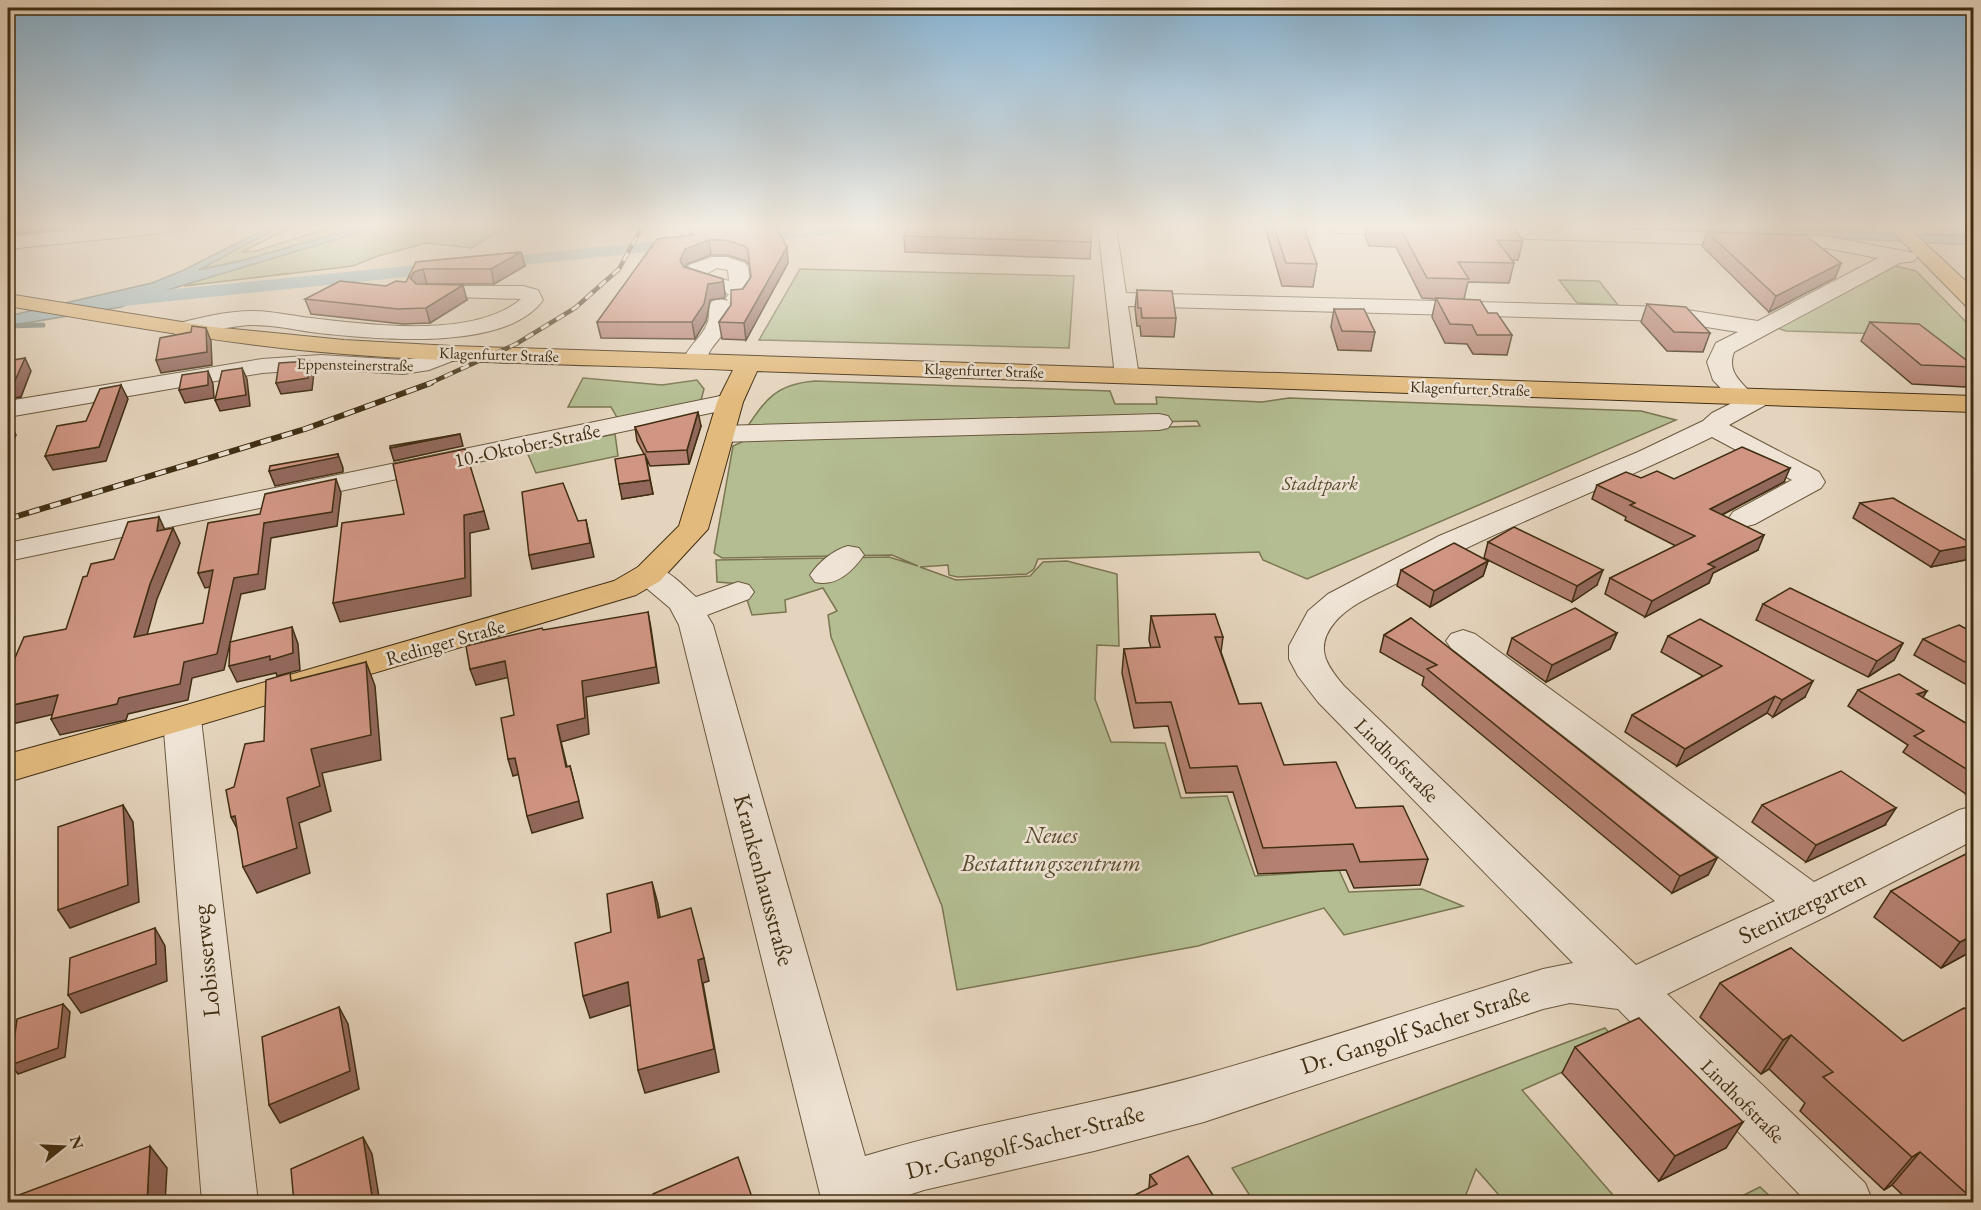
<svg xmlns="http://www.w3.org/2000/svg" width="1981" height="1210" viewBox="0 0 1981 1210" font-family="'EB Garamond',serif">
	<rect width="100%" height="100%" fill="#e5d4bd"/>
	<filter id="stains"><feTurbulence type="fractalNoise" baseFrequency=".00333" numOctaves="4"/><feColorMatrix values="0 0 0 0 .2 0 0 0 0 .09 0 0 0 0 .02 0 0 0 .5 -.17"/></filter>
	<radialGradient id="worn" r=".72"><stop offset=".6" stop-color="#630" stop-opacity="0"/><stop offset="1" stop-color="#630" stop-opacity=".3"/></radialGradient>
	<g fill="#b4bd92" stroke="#7a7652" stroke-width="1.5">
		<path d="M278 227H291L242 252 256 251 332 227H360L241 261 196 270Z"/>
		<path d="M377 227H504L472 248 426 243 378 256 353 266 184 286 194 281Z"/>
		<path d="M1747 227H1870L1876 233Z"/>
		<path d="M1920 227H1973V235L1927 234Z"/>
		<path d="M1895 266 1916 271 1973 329V366L1921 335 1786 331 1777 328Z"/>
		<path d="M800 269 1074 276 1069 348 759 340Z"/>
		<path d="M1559 280 1599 281 1618 305 1577 303Z"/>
		<path d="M583 378 662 385 697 380 704 389 700 404 619 421 611 407H568Z"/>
		<path d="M815 381 1110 391 1115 404H1157L1156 397 1262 402 1289 398 1641 411 1676 420 1307 579 1263 560 1259 552 1038 559 1034 569 1027 574 957 577 949 575 948 565 920 567 956 580 1030 576 1043 562 1067 561 1117 574 1119 646 1097 645 1095 699 1111 742 1165 743 1181 798 1227 796 1255 876 1339 870 1349 892 1422 889 1463 906 1344 935 1324 908 1198 946 957 990 942 906 831 637 828 615 837 611 823 588 785 600 786 612 752 615 742 584 717 582 716 560 889 557 918 566 892 555 722 558 714 553 733 446 746 440 1200 426 1197 421 745 430C766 399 776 384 815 381Z"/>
		<path d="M615 434 618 456 536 473 527 452Z"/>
		<path d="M1605 1028 1621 1046 1522 1090 1619 1202H1505L1476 1169 1463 1202H1254L1232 1168Z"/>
		<path d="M1760 1187 1776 1202H1730Z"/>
	</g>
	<g fill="#99b6bb" stroke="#758078" stroke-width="1.5">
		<path d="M268 227H278L199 270 241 261 361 227H377L141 298 121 307 8 326V316L152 283 184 270Z"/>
		<path d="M1612 227H1747L1973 237 1974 245Z"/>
	</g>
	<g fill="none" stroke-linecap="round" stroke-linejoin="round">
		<path stroke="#6c7267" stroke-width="1.5" d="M1745 227 1810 231 1813 227"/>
		<path stroke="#758078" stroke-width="5" d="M8 326 43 325"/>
		<g fill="#99b6bb" fill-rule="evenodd">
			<path d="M804 227H868L860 232 741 244 735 243 732 239 735 235 741 234Z"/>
			<path d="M690 238 696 239 699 243 696 247 114 307 107 305 104 301 107 297 114 295Z"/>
		</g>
		<g stroke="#69583e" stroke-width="2">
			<g id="minor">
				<path d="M104 227H174L172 231 165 233 8 249V237Z"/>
				<path d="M1098 227H1116L1126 293 1668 307 1758 321 1878 258 1825 248 1471 237 1464 235 1462 231 1464 227H1541L1825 236 1914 253 1917 257 1914 261 1900 263 1734 352C1727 371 1739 380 1751 393L1762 389 1771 392 1775 397 1771 402 1729 425 1819 472 1825 482 1821 488 1755 524 1744 527 1733 524 1729 518 1733 512 1792 480 1712 437C1610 487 1504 526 1405 579 1382 592 1352 602 1335 622 1314 647 1326 665 1344 686L1636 965 1775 901 1451 648 1446 641 1451 634 1463 630 1475 634 1814 882 1959 810 1974 806V840L1827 916 1667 994 1865 1183 1873 1202H1807L1618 1009 1570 1003 1543 1009 1204 1122 1094 1151 924 1190 887 1202H822L679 625 670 608 638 581 633 574 638 567C662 561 679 582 696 597L738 582 749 585 754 592 749 599 707 615 713 625 865 1156C976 1122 1092 1106 1205 1074 1318 1042 1430 1004 1543 969L1573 963 1318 702 1298 676 1289 659V646L1308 611 1328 594 1439 536 1638 452 1703 421 1712 413 1734 402 1713 380 1707 362 1716 343 1738 332 1668 321 1128 306 1139 376 1136 381 1127 383 1118 381 1115 376Z"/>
				<path d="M1329 227H1419L1420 229 1418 233 1411 235 1338 233 1331 231Z"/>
				<path d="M712 257H727L745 263 748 267 751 293 745 303 737 304 729 303 726 298 729 294 688 281 685 277 689 265ZM717 268 728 270 729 281 706 274Z"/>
				<path d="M427 286H523L538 290 543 300C506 353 368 339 311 332 291 329 272 325 252 325 229 325 193 338 175 334L172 329 175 324C200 318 226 311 252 311 272 311 291 316 311 318 370 325 474 339 521 299L420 296 416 292 420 288Z"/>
				<path d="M720 299 728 301C740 319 722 334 712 348 708 353 707 360 703 365L695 367 687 365 683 360C689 345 702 337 707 324 711 317 707 309 712 301Z"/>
				<path d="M452 346 460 348 464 353 460 358 429 370 403 374 321 369 262 373 8 417V401L262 359 321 355 403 360 417 358Z"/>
				<path d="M730 394 739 397 743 402 739 407 8 561V543Z"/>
				<path d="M1159 414 1168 416 1172 422 1168 428 1159 430 720 442 711 440 707 434 711 428 720 426Z"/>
				<path d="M848 546 859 548 864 555C852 572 836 587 815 582L810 575C819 562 833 550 848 546Z"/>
				<path d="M182 707 195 710 201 719 258 1202H202L163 719 169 710Z"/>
			</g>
		</g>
		<g stroke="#402e13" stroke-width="2">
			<g id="major">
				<path d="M1888 227H1908L1974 289V307L1966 306Z"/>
				<path d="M8 294 213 327 344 340 452 346 1974 396V412L757 371 743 402 708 529 660 581 636 595 8 782V754L169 710 614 581 638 567 679 526 717 402 733 370C604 365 473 364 344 354 231 345 120 325 8 306Z"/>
			</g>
		</g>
		<use href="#minor" fill="#eee3d4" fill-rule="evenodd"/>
		<use href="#major" fill="#e2ba7e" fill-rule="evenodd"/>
		<g stroke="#402e13" stroke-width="4.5">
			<path id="rail-far1" d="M428 384 516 344 575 308 619 269 642 227"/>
		</g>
		<g stroke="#402e13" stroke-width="6">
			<path id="rail" d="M8 519 305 429 431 383"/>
		</g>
		<use href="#rail-far1" stroke="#eee3d4" stroke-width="3" stroke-dasharray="9" stroke-linecap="butt"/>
		<use href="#rail" stroke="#eee3d4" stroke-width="4" stroke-dasharray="11" stroke-linecap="butt"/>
	</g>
	<g fill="#b38071" stroke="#402e13" stroke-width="1.5">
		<path d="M688 227H776L788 263 746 340 722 339 719 322 751 277 750 266 746 261 727 255H711L687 264 686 267 723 279 725 295 724 298 710 300 706 321 695 339 601 338 597 322 690 235Z"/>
		<path d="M1266 227H1303L1317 264 1313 287 1282 286 1266 231Z"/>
		<path d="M1366 227H1513L1523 241 1518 260H1511L1514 263 1509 283 1468 282 1464 299 1488 313 1512 335 1507 355 1473 354 1467 344 1445 343 1432 317 1436 299 1422 298 1396 247 1369 246 1365 236Z"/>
		<path d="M1707 232 1841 263 1835 278 1769 312 1702 246Z"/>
		<path d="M904 236 1091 242 1090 259 905 252Z"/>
		<path d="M521 252 525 266 494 284H426L467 300 430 323 403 324 311 314 305 299 386 286 406 282 416 262Z"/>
		<path d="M1137 290 1176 318 1174 337 1141 336 1140 326H1137L1135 308Z"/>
		<path d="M1647 304 1710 333 1703 352 1667 351 1641 322Z"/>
		<path d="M1334 309 1375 332 1371 351 1338 350 1331 327Z"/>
		<path d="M1870 322 1974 366V371L1965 387 1912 384 1861 341Z"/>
		<path d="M701 426 689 464 650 466 646 457 653 494 622 499 644 454 637 441 635 427Z"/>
		<path d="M1641 478 1674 479 1784 482 1722 515 1758 550 1713 573 1709 583 1645 617 1605 594 1610 578 1676 546 1625 520 1626 517 1592 499 1597 485Z"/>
		<path d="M1860 503 1974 545 1965 560 1931 567 1853 518Z"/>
		<path d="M1488 542 1597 585 1572 602 1484 558Z"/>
		<path d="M1488 561 1483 576 1430 607 1397 586 1401 570Z"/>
		<path d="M1763 604 1903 643 1894 660 1868 677 1756 620Z"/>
		<path d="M1151 616 1223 637 1221 652 1239 704 1284 765 1356 808 1428 859 1420 885 1354 888 1346 870 1258 874 1233 792 1186 793 1168 726 1134 728 1122 673 1124 649 1151 648 1149 640Z"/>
		<path d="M1411 618 1717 858 1708 875 1672 893 1422 685 1424 677 1380 652 1384 635Z"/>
		<path d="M1617 633 1610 649 1546 682 1507 654 1512 638Z"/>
		<path d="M1974 633V689L1914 655 1923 639Z"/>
		<path d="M1668 636 1805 697 1773 717 1767 713 1677 766 1625 732 1632 715 1703 676 1661 652Z"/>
		<path d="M1858 690 1923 698 1974 728V791L1966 794 1903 752 1908 745 1848 706Z"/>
		<path d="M1762 805 1885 825 1806 862 1752 822Z"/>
		<path d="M1891 891 1974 950 1941 968 1874 917Z"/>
		<path d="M1791 948 1974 1203H1911L1892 1185 1884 1190 1800 1111 1805 1103 1769 1069 1761 1074 1700 1017 1720 983Z"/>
		<path d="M1575 1047 1726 1148 1659 1181 1562 1073Z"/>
		<path d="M1150 1175 1218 1203 1149 1188Z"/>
	</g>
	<g fill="#92685c" stroke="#402e13" stroke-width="1.5">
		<path d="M8 227H78L8 235V237Z"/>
		<path d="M11 240 16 250 13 252 8 253V242Z"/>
		<path d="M709 240 711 255 687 264 683 276 680 261 685 249Z"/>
		<path d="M787 247 788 263 746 340 744 323Z"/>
		<path d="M521 252 525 266 494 284 491 269Z"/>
		<path d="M1841 263 1835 278 1769 312 1776 296Z"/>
		<path d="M423 269 427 284 418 286 410 278 414 272Z"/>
		<path d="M723 279 725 295 724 298 710 300 706 321 695 339 692 322 708 284Z"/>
		<path d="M463 285 467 300 430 323 426 308Z"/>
		<path d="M206 328 211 341 212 365 161 373 156 360Z"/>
		<path d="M25 358 31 371 21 397 8 399V385Z"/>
		<path d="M310 361 314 372 312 390 281 394 276 383Z"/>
		<path d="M242 368 247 379 250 406 220 411 215 400Z"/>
		<path d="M208 371 213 384 214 398 185 403 179 390Z"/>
		<path d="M121 385 128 399 106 461 53 470 45 456 99 447Z"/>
		<path d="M8 411 12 419 10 423 16 435 8 453Z"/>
		<path d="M698 412 701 426 689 464 687 450Z"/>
		<path d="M460 434 463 446 394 461 390 448Z"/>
		<path d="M338 454 343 468V472L275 486 269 471Z"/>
		<path d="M1790 468 1784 482 1704 524 1710 509Z"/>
		<path d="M336 479 341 493 337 526 271 538 265 589 241 594 224 670 192 678 188 700 128 714 126 720 60 735 51 719 119 698 184 662 234 578 264 523Z"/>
		<path d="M650 480 653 494 622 499 619 484Z"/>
		<path d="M484 511 489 529 470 533 471 596 340 622 333 603 464 515Z"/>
		<path d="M159 517 166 532 157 531Z"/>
		<path d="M586 520 594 557 532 569 529 555Z"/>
		<path d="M173 528 180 543 157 599 142 653 134 637 150 584Z"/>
		<path d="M1764 535 1758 550 1713 573 1709 583 1645 617 1652 601 1708 564Z"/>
		<path d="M1974 545 1965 560 1931 567 1940 551Z"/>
		<path d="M1488 561 1483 576 1430 607 1434 591Z"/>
		<path d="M213 570 220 585 205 588 198 573Z"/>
		<path d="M1603 570 1597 585 1572 602 1577 586Z"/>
		<path d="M648 612 651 628 659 683 586 697 589 734 561 742 571 783 557 725 582 681Z"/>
		<path d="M292 627 298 644 300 670 277 676 276 673 237 682 229 666Z"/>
		<path d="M1617 633 1610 649 1546 682 1552 665Z"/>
		<path d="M1903 643 1894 660 1868 677 1877 661Z"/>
		<path d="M505 661 510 677 476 685 470 669Z"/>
		<path d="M366 662 375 686 381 760 322 773 331 811 299 823 310 873 257 893 243 867 287 798 311 749Z"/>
		<path d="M1813 681 1805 697 1773 717 1782 700Z"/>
		<path d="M1927 691 1917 707V694Z"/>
		<path d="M58 695 67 711 8 725V706Z"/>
		<path d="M1775 696 1767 713 1677 766 1685 749Z"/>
		<path d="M515 758 520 774 513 776 508 759Z"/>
		<path d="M570 766 583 818 532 833 527 816Z"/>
		<path d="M1974 783V791L1966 794Z"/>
		<path d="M123 805 133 822 139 902 70 928 58 910Z"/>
		<path d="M1896 808 1885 825 1806 862 1816 845Z"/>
		<path d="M235 816 244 842 231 817Z"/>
		<path d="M1717 858 1708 875 1672 893 1680 876Z"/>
		<path d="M652 882 658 904 664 941 658 918Z"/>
		<path d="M155 928 165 946 167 981 81 1013 68 995Z"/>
		<path d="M1974 935V950L1941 968 1960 942Z"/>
		<path d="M704 958 709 981 703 983 719 1072 645 1093 638 1070 698 960Z"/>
		<path d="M628 982 634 1004 590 1018 583 996Z"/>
		<path d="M63 1004 70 1012 65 1057 18 1074 11 1065Z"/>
		<path d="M339 1007 348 1024 359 1089 280 1123 269 1105Z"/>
		<path d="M1791 1035 1769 1069 1761 1074 1783 1040Z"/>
		<path d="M1743 1122 1726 1148 1659 1181 1675 1156Z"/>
		<path d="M363 1137 372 1154 380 1203H373Z"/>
		<path d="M150 1146 167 1168 165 1203H147Z"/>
		<path d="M1920 1152 1892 1185 1884 1190 1912 1157Z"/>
	</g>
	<g fill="#d09583" stroke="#402e13" stroke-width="1.5">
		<path d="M690 227H776L787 247 744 323 719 322 731 305V290L743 289 751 277 748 250 744 246 725 240H709L685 249 680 261 684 267 723 279 722 282 708 284 704 304 692 322H597L657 239 693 235Z"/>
		<path d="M908 227H1091V242L904 236Z"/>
		<path d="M1274 227H1303L1317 264 1286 263Z"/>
		<path d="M1395 227H1513L1523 241 1497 240 1514 263 1458 262 1469 279 1427 278 1400 228Z"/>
		<path d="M1707 232 1805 235 1841 263 1776 296Z"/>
		<path d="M521 252 491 269H423L414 272 410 278 416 284 463 285 426 308 398 309 305 299 340 281 386 286 396 281 406 282 416 262Z"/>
		<path d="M1137 290 1172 291 1176 318H1142L1141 308H1138Z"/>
		<path d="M1436 298 1480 300 1488 313H1497L1512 335H1477L1472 325 1450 324Z"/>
		<path d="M1647 304 1686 307 1710 333 1674 332Z"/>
		<path d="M1334 309H1364L1375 332 1342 331Z"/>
		<path d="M1870 322 1919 324 1974 366V367L1921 365Z"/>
		<path d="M192 326 206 328 207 352 156 360 160 338 191 332Z"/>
		<path d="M25 358 14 383 8 385V361Z"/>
		<path d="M310 361 308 378 276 383 279 363Z"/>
		<path d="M242 368 246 395 215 400 222 371Z"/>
		<path d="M208 371V385L179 390 182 375Z"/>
		<path d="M121 385 99 447 45 456 57 426 86 421 100 389Z"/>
		<path d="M698 412 687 450 647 452 635 427Z"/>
		<path d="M460 434 390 448V446Z"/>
		<path d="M1742 447 1790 468 1710 509 1764 535 1708 564 1715 567 1652 601 1610 578 1695 536 1630 505 1635 503 1597 485 1626 472 1641 478 1657 471 1674 479Z"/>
		<path d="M465 449 484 511 464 515 465 578 333 603 342 523 404 514 393 464Z"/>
		<path d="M338 454V457L269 471 270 466Z"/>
		<path d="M645 454 650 480 619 484 615 459Z"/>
		<path d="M336 479 332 512 264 523 258 574 234 578 217 654 184 662 180 684 119 698 117 704 51 719 58 695 8 706V674L24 637 66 629 83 577 87 576 91 564 114 559 128 522 159 517 157 531 173 528 150 584 134 637 203 623 213 570 198 573 208 523 260 514 265 494Z"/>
		<path d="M563 483 578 521 586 520 590 543 529 555 522 492Z"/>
		<path d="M1893 498 1974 545 1940 551 1860 503Z"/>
		<path d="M1514 527 1603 570 1577 586 1488 542Z"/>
		<path d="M1454 543 1488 561 1434 591 1401 570Z"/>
		<path d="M1790 588 1903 643 1877 661 1763 604Z"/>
		<path d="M1575 608 1617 633 1552 665 1512 638Z"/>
		<path d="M648 612 656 667 582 681 585 718 557 725 566 767 570 766 579 801 527 816 515 758 508 759 501 718 514 715 505 661 470 669 466 646 542 628 543 630Z"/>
		<path d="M1215 614 1223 637H1215L1239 704 1261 703 1284 765 1336 762 1356 808 1403 806 1428 859 1360 862 1353 844 1263 848 1237 766 1190 768 1171 702 1136 703 1124 649 1160 647 1151 616Z"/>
		<path d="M1411 618 1717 858 1680 876 1427 669 1437 665 1384 635Z"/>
		<path d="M1700 619 1813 681 1782 700 1775 696 1685 749 1632 715 1722 666 1668 636Z"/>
		<path d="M1959 625 1974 633V667L1923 639Z"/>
		<path d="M292 627 293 653 270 660V656L229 666 230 642Z"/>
		<path d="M366 662 371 735 311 749 320 786 287 798 297 848 243 867 235 816 231 817 226 790 234 787 245 744 264 741 266 680 290 673 291 681Z"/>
		<path d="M1899 674 1927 691 1917 694 1974 728V774L1914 736 1924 731 1858 690Z"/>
		<path d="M1841 771 1896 808 1816 845 1762 805Z"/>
		<path d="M123 805 128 885 58 910V827Z"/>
		<path d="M1974 850V935L1960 942 1891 891Z"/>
		<path d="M652 882 658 918 691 908 704 958 698 960 714 1049 638 1070 628 982 583 996 575 943 611 932 607 894Z"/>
		<path d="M155 928 156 964 68 995 70 958Z"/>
		<path d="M1791 948 1903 1041 1964 1008 1974 1015V1203H1961L1958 1200 1967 1194 1920 1152 1912 1157 1823 1077 1833 1072 1791 1035 1783 1040 1720 983Z"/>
		<path d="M63 1004 58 1048 11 1065 17 1019Z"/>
		<path d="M339 1007 350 1071 269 1105 262 1037Z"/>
		<path d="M1639 1018 1743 1122 1675 1156 1575 1047Z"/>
		<path d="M363 1137 373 1203H294L291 1169Z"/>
		<path d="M150 1146 147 1203H8V1199Z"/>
		<path d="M1188 1156 1218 1203H1119L1157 1184 1150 1175Z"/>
		<path d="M738 1157 754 1203H656L653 1194Z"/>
	</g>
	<linearGradient id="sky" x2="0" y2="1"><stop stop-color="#88b5d6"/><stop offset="0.57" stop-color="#f3ece1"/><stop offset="1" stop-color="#f3ece1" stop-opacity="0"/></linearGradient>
	<rect width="1981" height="397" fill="url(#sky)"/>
	<g text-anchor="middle" stroke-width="5" stroke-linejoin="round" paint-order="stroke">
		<g font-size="16" fill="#402e13" stroke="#eee3d4">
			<text transform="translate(499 354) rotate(2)" y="6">Klagenfurter Straße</text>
			<text transform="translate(355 364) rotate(1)" y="6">Eppensteinerstraße</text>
			<text transform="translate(984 370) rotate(2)" y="6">Klagenfurter Straße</text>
			<text transform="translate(1470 388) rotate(2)" y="6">Klagenfurter Straße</text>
		</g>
		<g font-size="20" fill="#402e13" stroke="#eee3d4">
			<text transform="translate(527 445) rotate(-12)" y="7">10.-Oktober-Straße</text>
			<text transform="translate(445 642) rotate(-16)" y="7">Redinger Straße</text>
			<text transform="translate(1397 760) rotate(45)" y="7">Lindhofstraße</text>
			<text transform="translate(1743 1101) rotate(45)" y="7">Lindhofstraße</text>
		</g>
		<g font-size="20" font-style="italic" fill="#574b2c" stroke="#eee3d4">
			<text x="1320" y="490">Stadtpark</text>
		</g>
		<g font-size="24" font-style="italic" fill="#574b2c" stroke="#eee3d4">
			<text x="1051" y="843">Neues<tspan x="1051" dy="28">Bestattungszentrum</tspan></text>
		</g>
		<g font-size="24" fill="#402e13" stroke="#eee3d4">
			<text transform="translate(764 880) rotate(75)" y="8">Krankenhausstraße</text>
			<text transform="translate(1802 907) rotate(-26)" y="8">Stenitzergarten</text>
			<text transform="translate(206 961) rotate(-96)" y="8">Lobisserweg</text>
			<text transform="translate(1415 1030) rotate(-18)" y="8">Dr. Gangolf Sacher Straße</text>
			<text transform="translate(1025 1142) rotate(-14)" y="8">Dr.-Gangolf-Sacher-Straße</text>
		</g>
	</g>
	<rect width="1981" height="1210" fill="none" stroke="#e5d4bd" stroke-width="30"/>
	<rect x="9" y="9" width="1963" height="1192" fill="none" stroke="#402e13" stroke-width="3"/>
	<rect x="15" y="15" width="1951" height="1180" fill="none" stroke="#402e13" stroke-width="1.5"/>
	<g transform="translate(63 1147) rotate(72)" stroke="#eee3d4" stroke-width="4.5" paint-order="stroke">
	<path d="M0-4.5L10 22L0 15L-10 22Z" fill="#402e13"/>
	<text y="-9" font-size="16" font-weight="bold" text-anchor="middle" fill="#402e13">N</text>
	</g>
	<rect width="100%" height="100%" filter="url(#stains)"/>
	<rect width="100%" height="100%" fill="url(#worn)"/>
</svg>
